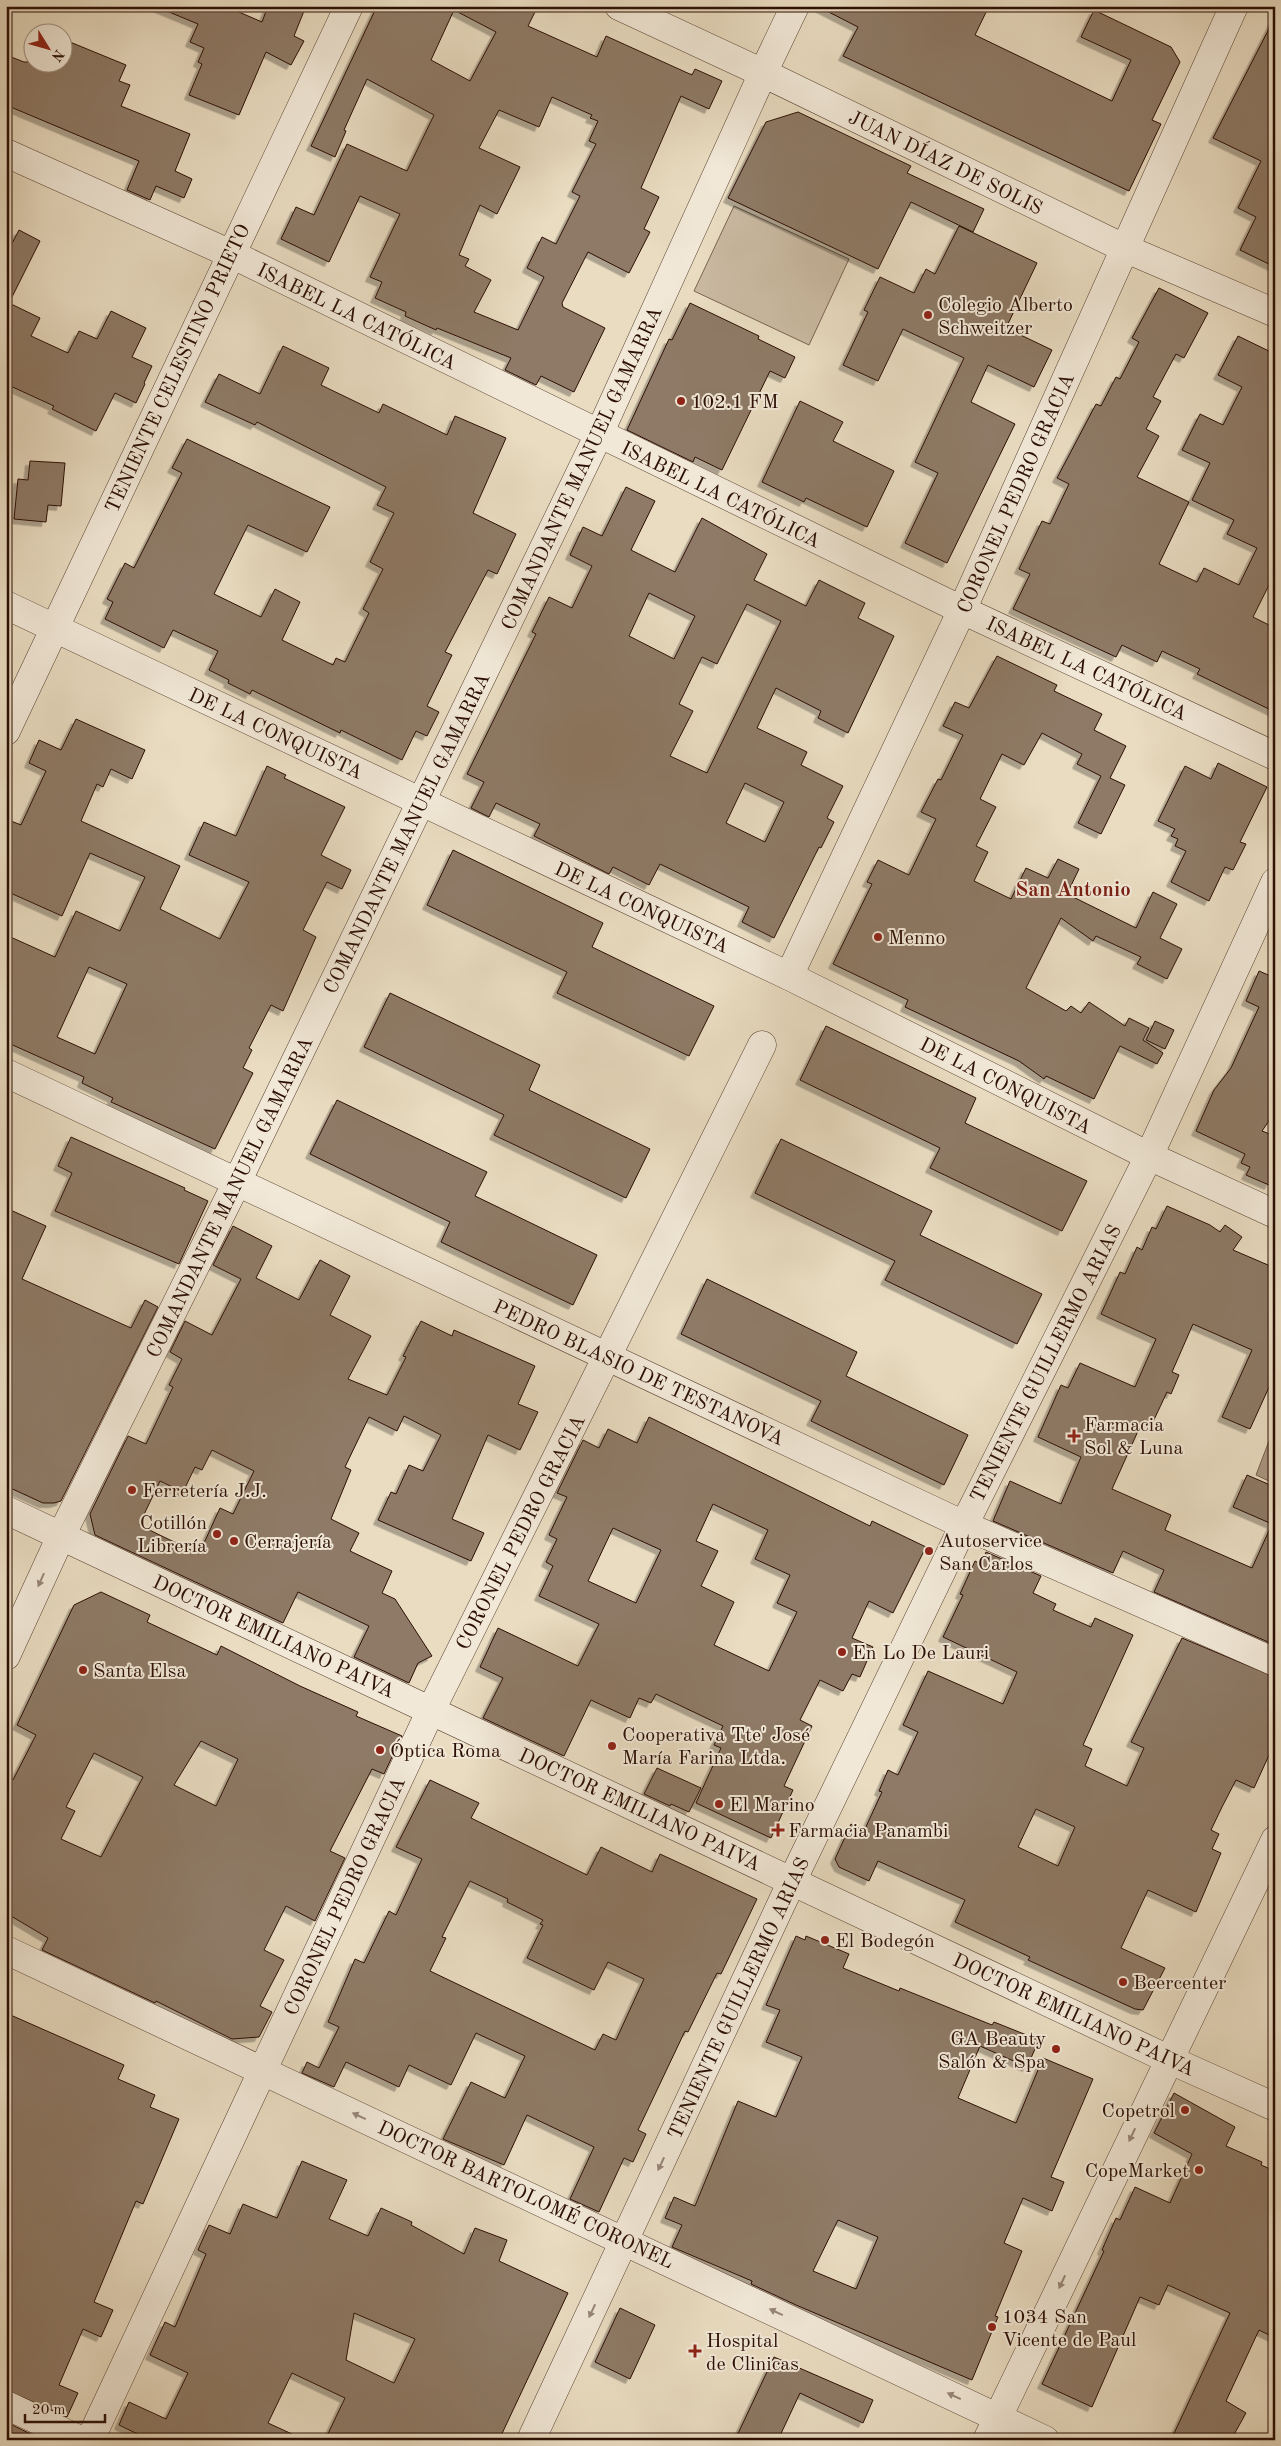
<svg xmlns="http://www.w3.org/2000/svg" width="1281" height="2446" viewBox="0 0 1281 2446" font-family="'Old Standard TT',serif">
	<defs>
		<filter id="shadow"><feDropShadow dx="-4.5" dy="4.5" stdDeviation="0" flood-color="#0004"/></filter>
	</defs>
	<rect width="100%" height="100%" fill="#e9dcc1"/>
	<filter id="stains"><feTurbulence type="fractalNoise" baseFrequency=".004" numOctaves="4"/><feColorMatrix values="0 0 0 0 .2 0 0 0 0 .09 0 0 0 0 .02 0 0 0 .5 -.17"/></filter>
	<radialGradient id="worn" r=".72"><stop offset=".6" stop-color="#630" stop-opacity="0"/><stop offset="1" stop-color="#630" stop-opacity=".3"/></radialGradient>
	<path fill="#c9b9a1" stroke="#7a6452" d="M734 206 849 259 809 345 694 291Z"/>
	<path fill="#a99681" stroke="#77604f" d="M1269 1441 1275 1444V1484L1256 1475Z"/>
	<g fill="#8e7a66" stroke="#2c0f04" fill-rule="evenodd" filter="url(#shadow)">
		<path d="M225 6 262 22 268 6H306L294 36 304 41 291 65 266 52 239 115 189 95 202 64 198 62 204 48 190 42 198 24 157 7Z"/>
		<path d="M377 6H538L528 26 597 57 606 36 692 75 695 69 722 81 709 109 681 96 641 188 659 197 644 229 650 232 629 273 588 252 562 303 563 307 605 328 574 392 541 376 536 385 505 370 511 358 437 328 436 330 405 316 406 312 375 298 382 282 370 277 400 214 360 196 329 262 281 239 296 207 314 215 347 144 407 171 434 115 367 79 344 130 346 131 335 157 311 146ZM454 10 496 32 470 81 431 60ZM552 97 592 115 590 118 598 121 589 141 596 144 572 192 580 196 556 244 542 237 527 268 544 277 518 330 474 312 491 280 465 266 469 259 459 255 480 205 497 214 520 167 479 148 499 110 539 127Z"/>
		<path d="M817 6H989L975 35 1112 101 1131 60 1081 37 1094 10 1171 47 1180 62 1152 120 1161 124 1129 191 843 56 858 27Z"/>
		<path d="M1275 17V267L1240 250 1256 217 1238 208 1261 161 1213 138Z"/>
		<path d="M70 42 126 65 119 81 130 85 121 106 190 134 175 171 192 179 184 198 156 186 150 200 127 190 139 161 6 105V55L24 62H62Z"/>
		<path d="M798 112 911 166 907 173 984 209 973 232 911 202 878 269 728 198 766 122Z"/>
		<path d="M959 226 1037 263 1006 328 1052 350 1034 387 988 365 971 402 1015 424 947 563 905 543 938 473 915 462 964 358 903 329 878 381 843 365 868 312 864 310 880 277 914 293 926 269 935 274Z"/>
		<path d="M19 230 40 241 9 303 40 318 31 336 68 353 79 331 97 339 111 311 146 328 132 357 152 366 144 383 145 384 136 403 115 393 96 431 52 409 54 406 6 384V255Z"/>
		<path d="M1159 288 1208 313 1184 358 1176 354 1153 397 1161 401 1146 429 1159 436 1137 477 1189 502 1159 564 1197 582 1204 568 1239 585 1257 548 1227 534 1234 520 1192 500 1210 463 1182 450 1200 414 1223 425 1242 387 1218 375 1238 336 1275 354V573L1253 617 1275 628V712L1197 674 1200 669 1162 651 1157 662 1122 645 1116 657 1013 609 1030 574 1019 569 1042 521 1050 524 1069 484 1057 478 1096 404 1101 406 1116 377 1120 379 1139 342 1132 338Z"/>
		<path d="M690 303 759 336 758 339 795 357 785 378 770 371 722 470 695 457 693 462 627 430 669 339 672 340Z"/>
		<path d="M283 346 329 368 321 385 379 413 383 404 447 435 455 416 506 438 473 513 516 534 497 574 488 570 445 652 452 655 427 706 439 712 427 736 416 731 402 760 341 730 340 733 252 690 250 694 228 683 229 680 209 670 218 651 173 630 164 648 105 619 113 602 107 599 125 563 134 568 182 473 172 468 187 439 330 507 307 552 248 525 214 594 261 617 275 589 300 602 282 640 333 665 336 658 345 662 369 613 363 609 383 569 370 562 394 513 377 505 386 487 257 422 255 425 205 402 219 374 260 394Z"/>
		<path d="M800 401 843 422 833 441 894 471 867 527 806 498 804 502 762 482Z"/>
		<path d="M30 461 65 463 61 506 48 505 46 522 14 519 18 479 28 480Z"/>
		<path d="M626 487 655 501 631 550 675 572 702 518 767 554 754 580 806 606 819 580 865 603 858 618 894 636 848 733 818 718 821 711 776 688 757 728 807 752 801 765 843 786 827 818 834 822 821 848 819 847 774 938 742 922 749 907 660 864 649 885 613 867 609 874 534 836 540 824 496 803 489 817 471 808 484 782 467 774 536 634 532 632 549 597 572 608 592 566 570 555 583 527 602 536ZM649 593 695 616 674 659 629 636ZM747 604 781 621 707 773 670 756 693 711 679 704 702 657 717 664ZM745 783 784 802 765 842 726 823Z"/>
		<path d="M997 656 1057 685 1054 691 1102 714 1094 730 1126 746 1110 778 1125 785 1101 834 1078 823 1101 776 1077 764 1082 754 1042 733 1024 765 1002 754 980 799 996 807 976 846 988 852 974 881 1011 899 1026 868 1048 878 1058 859 1079 869 1067 894 1136 928 1153 892 1177 904 1160 938 1182 949 1167 979 1137 964 1141 957 1096 936 1093 941 1061 918 1026 988 1066 1011 1071 1006 1081 1013 1089 1002 1125 1026 1129 1018 1149 1028 1143 1040 1163 1053 1157 1064 1120 1046 1094 1099 1046 1076 1044 1079 1019 1061 905 1007 908 1000 833 964 872 884 867 882 878 860 909 875 936 819 921 812 938 779 941 780 963 735 943 726 955 702 969 708Z"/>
		<path d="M76 719 145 750 132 779 111 769 103 787 97 784 81 821 180 866 160 909 220 939 249 882 189 855 204 822 236 836 267 766 286 775 284 778 345 807 321 855 351 870 342 889 327 882 303 930 316 937 283 1011 271 1005 249 1048 252 1050 243 1068 253 1073 215 1149 111 1102 113 1098 82 1083 84 1077 6 1042V935L55 957 76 911 120 931 145 877 90 853 62 916 6 891V819L21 825 46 771 29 763 39 740 61 750ZM89 967 127 984 95 1054 57 1037Z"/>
		<path d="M1218 763 1267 787 1240 842 1246 844 1233 870 1225 867 1209 901 1171 882 1186 851 1175 846 1178 839 1171 836 1175 829 1158 821 1185 766 1211 779Z"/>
		<path d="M453 850 603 923 592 947 714 1006 689 1056 557 993 567 972 427 905Z"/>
		<path d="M1259 971 1273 977 1275 972V1112L1262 1131 1275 1136V1172L1269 1185 1246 1175 1250 1167 1241 1163 1245 1154 1196 1131 1214 1090 1231 1068 1259 1007 1246 1001Z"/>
		<path d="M390 993 540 1065 529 1090 650 1149 626 1198 494 1135 504 1115 364 1047Z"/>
		<path d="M1155 1021 1174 1030 1165 1049 1146 1040Z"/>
		<path d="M826 1026 976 1098 965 1123 1087 1181 1062 1231 930 1168 940 1148 800 1080Z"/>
		<path d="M337 1100 487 1172 475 1196 597 1255 573 1305 441 1242 450 1222 310 1154Z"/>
		<path d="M71 1137 185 1188 184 1190 208 1201 179 1264 55 1211 72 1173 58 1166Z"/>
		<path d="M781 1139 932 1211 920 1235 1042 1294 1017 1344 885 1280 895 1261 755 1193Z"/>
		<path d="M1167 1206 1210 1225 1220 1232 1225 1225 1242 1237 1233 1250 1275 1268V1374L1250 1429 1222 1417 1252 1350 1193 1324 1172 1372 1179 1375 1171 1394 1167 1392 1152 1424 1143 1420 1112 1489 1171 1515 1165 1530 1252 1568 1272 1524 1233 1507 1247 1475 1275 1487V1645L1154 1592 1164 1570 1123 1551 1113 1573 993 1521 1010 1481 1061 1504 1081 1457 1038 1437 1061 1385 1068 1388 1080 1363 1135 1387 1156 1339 1101 1314 1120 1272 1125 1274 1137 1247 1142 1250 1152 1227 1156 1229Z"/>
		<path d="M6 1208 46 1226 22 1279 131 1328 145 1300 158 1307 61 1501 54 1503H43L6 1486Z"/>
		<path d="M233 1226 272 1246 256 1278 299 1300 320 1260 350 1276 330 1315 371 1336 348 1379 387 1395 406 1357 403 1356 421 1321 452 1336 454 1330 535 1366 518 1404 538 1412 520 1450 488 1435 452 1519 484 1533 471 1561 378 1520 391 1492 396 1494 409 1465 423 1471 441 1435 404 1416 397 1431 369 1417 345 1467 351 1470 331 1519 359 1533 350 1551 392 1571 382 1593 395 1599 432 1656 418 1663 409 1683 354 1657 369 1626 298 1592 283 1623 95 1535 90 1514 128 1436 146 1444 173 1387 169 1385 182 1359 170 1352 185 1321 212 1335 241 1279 213 1265ZM212 1450 254 1471 233 1514 220 1508 199 1554 139 1525 160 1481 183 1492 195 1467 202 1470Z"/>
		<path d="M707 1279 857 1352 846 1376 968 1435 944 1485 811 1421 821 1401 681 1334Z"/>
		<path d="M649 1417 870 1526 872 1521 926 1547 893 1613 869 1601 852 1638 873 1647 860 1677 852 1674 843 1691 820 1680 800 1720 812 1726 784 1786 793 1790 771 1838 696 1803 721 1748 714 1745 723 1726 656 1694 651 1703 639 1698 630 1718 591 1700 564 1756 483 1718 503 1678 480 1667 498 1628 578 1666 599 1624 539 1596 553 1566 546 1562 557 1539 549 1535 567 1497 557 1493 583 1440 599 1448 608 1429 637 1443ZM713 1504 768 1530 755 1559 790 1575 777 1603 797 1612 769 1671 714 1645 734 1602 701 1586 718 1551 696 1541ZM613 1528 661 1550 636 1603 588 1581Z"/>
		<path d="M986 1552 1041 1576 1033 1593 1056 1604 1053 1610 1091 1627 1095 1618 1133 1635 1083 1745 1092 1749 1085 1766 1127 1786 1144 1748 1131 1742 1182 1638 1275 1677V1742L1254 1788 1236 1780 1222 1807 1211 1830 1219 1834 1212 1849 1221 1853 1196 1912 1148 1890 1121 1948 1165 1968 1143 2010 1135 2009 1028 1960 1030 1957 955 1922 965 1900 878 1861 869 1881 839 1867 835 1859 851 1824 864 1831 882 1792 879 1791 888 1770 898 1775 918 1732 903 1725 928 1671 1003 1704 1017 1672 943 1637 963 1595 960 1594 975 1561 981 1564ZM1036 1809 1075 1827 1058 1866 1018 1847Z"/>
		<path d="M101 1592 150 1615 147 1622 217 1655 221 1646 300 1686 358 1712 356 1716 402 1736 384 1774 372 1769 330 1851 345 1858 315 1921 286 1906 264 1950 284 1960 260 2006 272 2012 259 2037 232 2039 156 2001 155 2003 42 1950 48 1938 6 1913V1776L13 1780 36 1735 17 1725 74 1605ZM201 1741 238 1759 216 1806 174 1785ZM94 1753 143 1777 101 1857 61 1839 75 1811 66 1807Z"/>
		<path d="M657 1768 701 1788 689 1812 671 1804 670 1806 644 1794Z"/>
		<path d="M430 1780 479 1803 471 1818 587 1875 601 1847 652 1872 660 1854 757 1899 721 1974 717 1973 688 2032 685 2031 638 2130 646 2134 633 2162 624 2158 599 2212 570 2199 594 2147 527 2115 504 2165 443 2139 471 2082 505 2098 525 2056 476 2033 451 2085 409 2065 399 2087 346 2062 334 2087 302 2073 307 2062 319 2068 339 2027 328 2022 355 1959 364 1963 389 1911 396 1915 422 1859 396 1847ZM470 1881 508 1899 507 1902 543 1920 540 1924 543 1925 527 1958 594 1990 608 1962 644 1979 616 2040 603 2034 595 2050 430 1971 446 1938 442 1937Z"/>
		<path d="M796 1936 805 1940 806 1936 849 1954 843 1968 899 1991 900 1988 992 2025 994 2022 1039 2040 1027 2067 980 2046 958 2098 1016 2123 1043 2058 1093 2079 1051 2177 1064 2182 1052 2211 1023 2198 1004 2243 1022 2251 995 2316 998 2317 972 2380 796 2305 751 2284 752 2281 672 2247 682 2225 665 2218 674 2197 695 2206 738 2101 776 2117 802 2057 766 2042 780 2010 766 2005ZM838 2220 878 2237 856 2289 813 2271Z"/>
		<path d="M6 2013 124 2065 118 2079 155 2095 150 2107 179 2119 143 2204 136 2201 94 2302 113 2310 101 2337 83 2329 59 2385 78 2393 67 2417 6 2390Z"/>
		<path d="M1174 2093 1235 2127 1226 2146 1262 2162 1261 2165 1275 2171V2338L1259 2330 1226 2401 1246 2413 1231 2440H1171L1230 2313 1168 2285 1159 2305 1140 2297 1092 2407 1042 2384 1104 2251 1102 2250 1116 2218 1120 2220 1135 2187 1170 2203 1192 2154 1154 2133Z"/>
		<path d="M302 2161 347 2180 329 2219 368 2236 381 2208 412 2222 411 2225 464 2254 475 2228 507 2240 499 2261 568 2293 499 2440H325L345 2398 292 2373 268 2423 305 2440H150L119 2425 129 2402 166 2419 188 2373 150 2355 165 2322 175 2327 206 2254 198 2250 209 2225 230 2234 243 2204 277 2218ZM354 2313 415 2339 394 2383 346 2360Z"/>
		<path d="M620 2308 655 2325 630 2379 595 2362Z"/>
		<path d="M774 2357 873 2400 863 2423 800 2393 778 2440H735Z"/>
		<path d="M6 2422 39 2438 38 2440H6Z"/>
	</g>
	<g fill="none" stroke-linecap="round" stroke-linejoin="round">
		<g stroke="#5b4233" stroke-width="29">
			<g id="minor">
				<path d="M619 6 763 73 1124 248 1275 313"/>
				<path d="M6 153 231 254 962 610 1275 756"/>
				<path d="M6 605 789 976 1149 1156 1275 1214"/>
				<path d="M6 731 349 6"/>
				<path d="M789 976 962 610 1234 6"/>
				<path d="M6 1073 964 1525 1275 1662"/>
				<path d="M6 1510 1168 2059 1275 2107"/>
				<path d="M6 1656 61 1536 237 1182 599 434 763 73 795 6"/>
				<path d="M6 1950 1045 2440"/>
				<path d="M6 2405 80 2440"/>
				<path d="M90 2440 431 1710 762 1045"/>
				<path d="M987 2440 1275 1840"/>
			</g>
		</g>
		<g stroke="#5b4233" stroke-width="29">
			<path id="tertiary" d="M531 2440 792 1881 964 1525 1149 1156 1275 882"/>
		</g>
		<use href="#minor" stroke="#f1e8d7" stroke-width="28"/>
		<use href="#tertiary" stroke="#f1e8d7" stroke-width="28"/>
	</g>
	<defs><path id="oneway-solid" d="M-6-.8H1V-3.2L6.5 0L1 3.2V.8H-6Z" transform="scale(1.25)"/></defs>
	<g fill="#988678">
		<use href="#oneway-solid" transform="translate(41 1580) rotate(114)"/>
		<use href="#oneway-solid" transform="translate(359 2116) rotate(-155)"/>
		<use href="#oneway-solid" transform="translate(1132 2135) rotate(115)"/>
		<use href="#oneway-solid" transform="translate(661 2164) rotate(115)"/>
		<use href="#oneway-solid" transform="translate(1062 2282) rotate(115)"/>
		<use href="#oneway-solid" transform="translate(592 2311) rotate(115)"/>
		<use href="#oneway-solid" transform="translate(776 2312) rotate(-155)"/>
		<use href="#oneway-solid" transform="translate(954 2396) rotate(-155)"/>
	</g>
	<g fill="#8f2418" stroke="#f1e8d7" stroke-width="2">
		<circle cx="928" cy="315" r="5"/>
		<circle cx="681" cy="401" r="5"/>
		<circle cx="878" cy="937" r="5"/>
		<path d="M1071.5 1428.5h5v5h5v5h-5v5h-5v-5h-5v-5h5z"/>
		<circle cx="132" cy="1490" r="5"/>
		<circle cx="217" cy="1534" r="5"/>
		<circle cx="234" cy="1541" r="5"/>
		<circle cx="929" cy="1551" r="5"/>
		<circle cx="842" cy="1652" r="5"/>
		<circle cx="83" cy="1670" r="5"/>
		<circle cx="612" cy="1746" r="5"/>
		<circle cx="380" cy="1750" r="5"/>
		<circle cx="719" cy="1804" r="5"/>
		<path d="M775.5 1822.5h5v5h5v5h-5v5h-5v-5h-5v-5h5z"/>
		<circle cx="825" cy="1940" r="5"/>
		<circle cx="1123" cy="1982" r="5"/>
		<circle cx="1056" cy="2049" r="5"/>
		<circle cx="1185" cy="2110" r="5"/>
		<circle cx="1199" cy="2170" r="5"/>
		<circle cx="992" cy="2327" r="5"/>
		<path d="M692.5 2343.5h5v5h5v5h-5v5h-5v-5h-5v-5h5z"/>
	</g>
	<g text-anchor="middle" stroke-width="4" stroke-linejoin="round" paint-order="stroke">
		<g font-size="20" fill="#2c0f04" stroke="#f1e8d7">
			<text transform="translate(946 162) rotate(26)" y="7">JUAN DÍAZ DE SOLIS</text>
			<text transform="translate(357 316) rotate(26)" y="7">ISABEL LA CATÓLICA</text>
			<text transform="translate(177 368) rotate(-65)" y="7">TENIENTE CELESTINO PRIETO</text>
			<text transform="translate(581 468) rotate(-65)" y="7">COMANDANTE MANUEL GAMARRA</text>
			<text transform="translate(1015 493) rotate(-66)" y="7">CORONEL PEDRO GRACIA</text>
			<text transform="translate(721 494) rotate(26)" y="7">ISABEL LA CATÓLICA</text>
			<text transform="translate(1087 668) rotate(25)" y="7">ISABEL LA CATÓLICA</text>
			<text transform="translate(276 733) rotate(25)" y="7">DE LA CONQUISTA</text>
			<text transform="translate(406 833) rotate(-64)" y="7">COMANDANTE MANUEL GAMARRA</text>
			<text transform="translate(642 907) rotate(25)" y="7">DE LA CONQUISTA</text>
			<text transform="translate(1006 1085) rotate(27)" y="7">DE LA CONQUISTA</text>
			<text transform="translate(229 1197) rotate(-64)" y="7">COMANDANTE MANUEL GAMARRA</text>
			<text transform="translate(1045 1363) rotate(-63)" y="7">TENIENTE GUILLERMO ARIAS</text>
			<text transform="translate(639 1372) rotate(25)" y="7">PEDRO BLASIO DE TESTANOVA</text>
			<text transform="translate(520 1532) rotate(-63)" y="7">CORONEL PEDRO GRACIA</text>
			<text transform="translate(274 1636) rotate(25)" y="7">DOCTOR EMILIANO PAIVA</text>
			<text transform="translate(640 1809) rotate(25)" y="7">DOCTOR EMILIANO PAIVA</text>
			<text transform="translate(344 1896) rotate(-65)" y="7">CORONEL PEDRO GRACIA</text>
			<text transform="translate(738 1998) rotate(-65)" y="7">TENIENTE GUILLERMO ARIAS</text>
			<text transform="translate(1074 2014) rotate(25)" y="7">DOCTOR EMILIANO PAIVA</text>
			<text transform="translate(526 2194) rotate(25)" y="7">DOCTOR BARTOLOMÉ CORONEL</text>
		</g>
		<g font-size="20" fill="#2c0f04" stroke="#f1e8d7" text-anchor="start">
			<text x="938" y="311">Colegio Alberto<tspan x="938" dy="23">Schweitzer</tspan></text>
			<text x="691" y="408">102.1 FM</text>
			<text x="888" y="944">Menno</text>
			<text x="1084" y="1431">Farmacia<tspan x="1084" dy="23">Sol &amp; Luna</tspan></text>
			<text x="142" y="1497">Ferretería J.J.</text>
			<text x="207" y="1529" text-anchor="end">Cotillón<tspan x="207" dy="23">Librería</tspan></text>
			<text x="939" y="1547">Autoservice<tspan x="939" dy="23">San Carlos</tspan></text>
			<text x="244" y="1548">Cerrajería</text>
			<text x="852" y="1659">En Lo De Lauri</text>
			<text x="93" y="1677">Santa Elsa</text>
			<text x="622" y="1741">Cooperativa Tte' José<tspan x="622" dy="23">María Farina Ltda.</tspan></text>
			<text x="390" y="1757">Óptica Roma</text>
			<text x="729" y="1811">El Marino</text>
			<text x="788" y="1837">Farmacia Panambi</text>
			<text x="835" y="1947">El Bodegón</text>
			<text x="1133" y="1989">Beercenter</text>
			<text x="1046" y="2045" text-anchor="end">GA Beauty<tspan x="1046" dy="23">Salón &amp; Spa</tspan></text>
			<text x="1175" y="2117" text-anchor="end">Copetrol</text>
			<text x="1189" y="2177" text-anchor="end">CopeMarket</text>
			<text x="1002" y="2323">1034 San<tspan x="1002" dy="23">Vicente de Paul</tspan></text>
			<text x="706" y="2347">Hospital<tspan x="706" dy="23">de Clinicas</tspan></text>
		</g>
		<g font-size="21" font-weight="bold" fill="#7a1f14" stroke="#f1e8d7">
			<text x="1073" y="896">San Antonio</text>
		</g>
	</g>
	<rect width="1281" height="2446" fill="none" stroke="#e9dcc1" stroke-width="25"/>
	<rect x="8" y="8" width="1266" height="2431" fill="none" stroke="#2c0f04" stroke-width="2.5"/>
	<rect x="12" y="12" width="1256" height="2421" fill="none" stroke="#2c0f04"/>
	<g transform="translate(48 48) rotate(127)"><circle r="24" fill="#f1e8d7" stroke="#a29183"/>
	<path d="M0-4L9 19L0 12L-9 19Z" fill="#8f2418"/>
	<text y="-8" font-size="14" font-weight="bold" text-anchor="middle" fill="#2c0f04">N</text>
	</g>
	<path d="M25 2414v8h80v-8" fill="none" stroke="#2c0f04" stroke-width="2.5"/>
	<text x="32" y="2414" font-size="15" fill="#2c0f04" stroke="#f1e8d7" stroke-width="4" paint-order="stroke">20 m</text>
	<rect width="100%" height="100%" filter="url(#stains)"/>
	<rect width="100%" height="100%" fill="url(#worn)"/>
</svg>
